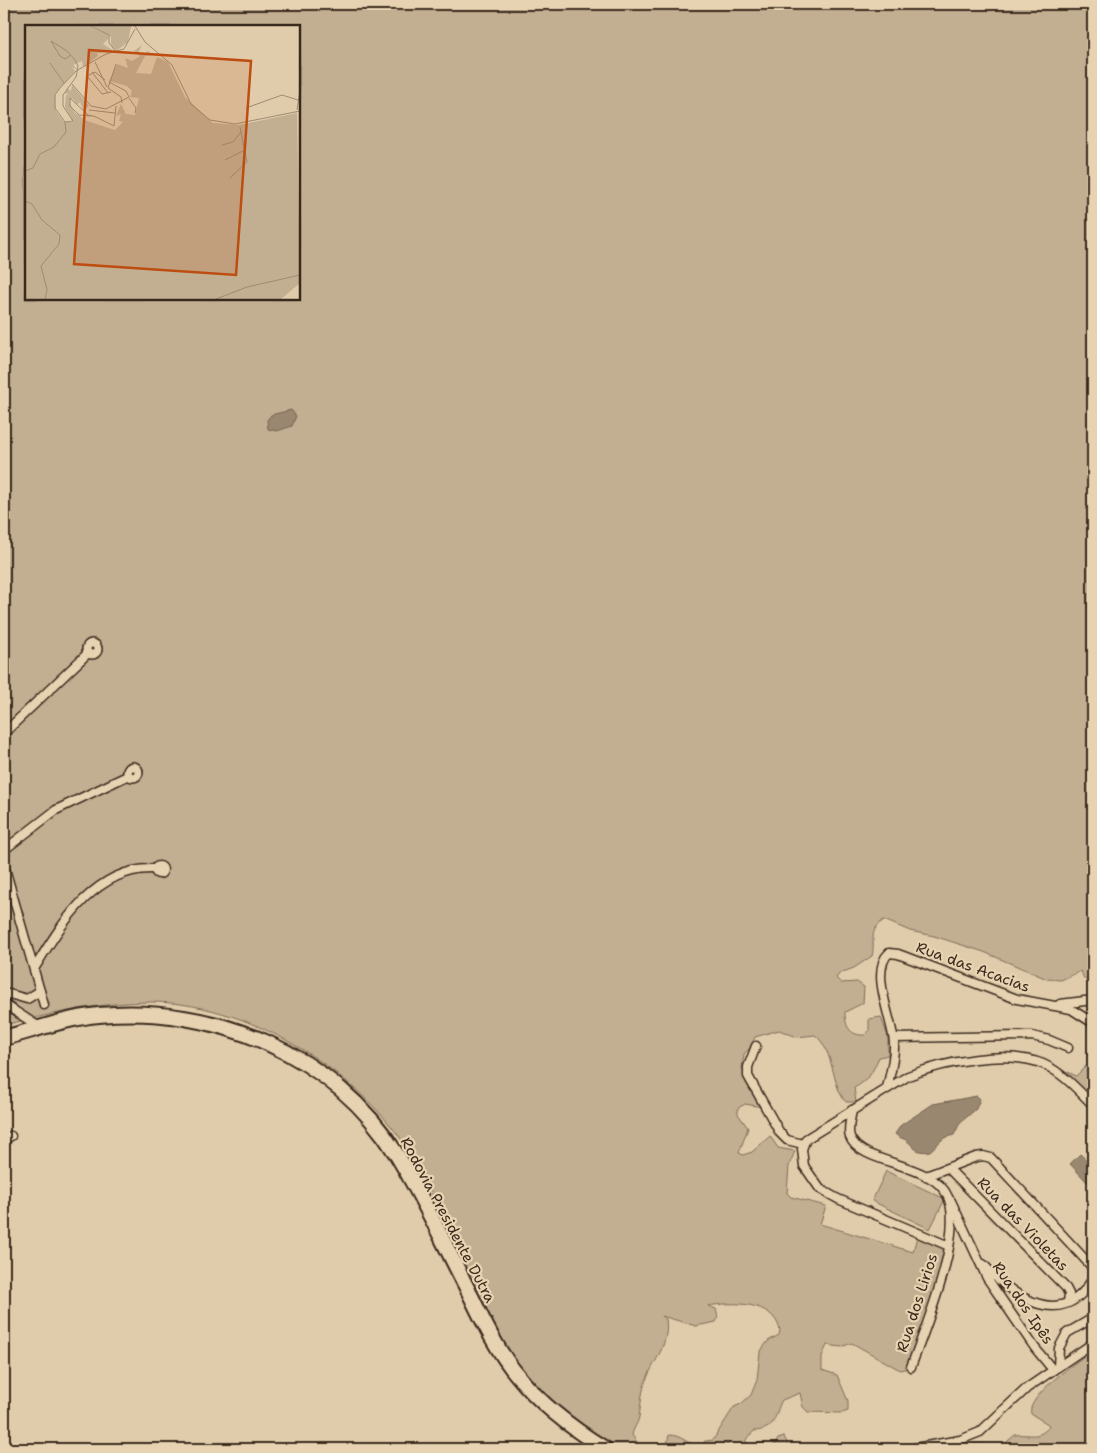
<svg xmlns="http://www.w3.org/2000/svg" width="1097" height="1453" viewBox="0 0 1097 1453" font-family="'Shantell Sans',sans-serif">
	<rect width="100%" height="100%" fill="#e0ccab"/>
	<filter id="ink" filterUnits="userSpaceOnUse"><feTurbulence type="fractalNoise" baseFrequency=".02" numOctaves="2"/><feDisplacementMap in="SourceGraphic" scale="10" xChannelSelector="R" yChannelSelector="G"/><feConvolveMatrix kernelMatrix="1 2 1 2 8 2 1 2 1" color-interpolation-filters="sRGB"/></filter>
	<g filter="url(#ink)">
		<g fill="#c2ae91" stroke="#7e6c58" fill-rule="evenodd">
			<path d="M4 4H1093V981L1084 979 1081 971 1061 980 1047 979 984 952 934 936 910 931 884 920C867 932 876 940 872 956L854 968 840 973 836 978 841 983 857 982 864 987 863 1003 845 1012C845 1025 849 1036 865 1035L869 1031V1019L881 1017 888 1037V1055L879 1057C872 1073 870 1079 854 1088L856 1102H846C831 1086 835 1051 815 1035L797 1037 779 1030 755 1037 750 1048 744 1054 742 1068 762 1107 745 1104 738 1108V1114L748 1128 739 1153 743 1155 752 1152 770 1136 778 1148 795 1151 789 1166 787 1193 791 1197 826 1206 820 1224 913 1252 917 1236 946 1248 933 1302 908 1368 900 1370 852 1343 841 1347 827 1345 822 1356V1370L837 1375 848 1401V1411L842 1413 808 1412 803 1407 800 1393 782 1400C774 1415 777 1430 754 1431L745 1441 752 1446 762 1443 768 1448 774 1446 778 1439 784 1437 788 1444 786 1449H731L727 1444 725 1449 666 1448 669 1435C682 1435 686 1444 700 1446L705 1441 713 1440 734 1407 741 1404 751 1395 757 1380 760 1352 768 1341 779 1335 780 1330C773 1300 731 1302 708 1306L716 1309 718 1318 716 1322 696 1326 662 1316 666 1319C670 1345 653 1361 645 1383 641 1395 641 1405 639 1417 638 1424 633 1428 632 1435L638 1443 636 1449C631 1449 624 1450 619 1449 605 1447 581 1425 570 1416 491 1354 467 1270 427 1183 383 1086 258 1002 151 1002 102 1002 51 1014 4 1025ZM26 26H299V299H26Z"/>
			<path d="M1093 1059V1102L1066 1076 1068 1072 1076 1076Z"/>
			<path d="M886 1171 945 1199 930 1229 872 1201Z"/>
			<path d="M1093 1350V1449H970L974 1444 1003 1445 1015 1435C1030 1433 1037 1440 1049 1427L1048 1424 1031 1414C1025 1397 1080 1359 1093 1350Z"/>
		</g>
		<g fill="#9a8770" stroke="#74624f">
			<path d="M291 410 296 416 292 426 277 431 268 429 267 420 271 415Z"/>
			<path d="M977 1096 980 1099 976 1109 960 1123 954 1135 944 1138 930 1151C915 1154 914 1146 906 1140 902 1138 898 1137 895 1134L901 1125 933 1104Z"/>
			<path d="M1080 1154 1093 1166V1185L1091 1186 1070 1164Z"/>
		</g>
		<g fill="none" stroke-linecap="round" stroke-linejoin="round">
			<g stroke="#3b2a1e" stroke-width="11">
				<g id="minor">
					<circle cx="92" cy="649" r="5.5"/>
					<path d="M4 733 88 653"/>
					<circle cx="133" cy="772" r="5.5"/>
					<path d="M4 850 56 810 129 775"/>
					<path d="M4 865 44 1005"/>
					<circle cx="159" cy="870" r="4"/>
					<path d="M34 969C61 925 95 866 155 869"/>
					<path d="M4 995 9 994 27 999 40 991"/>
					<path d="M4 1004 41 1028"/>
					<path d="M1060 1004 1093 1000"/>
					<path d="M894 1038 1032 1036 1049 1040 1068 1048"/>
					<path d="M756 1046 748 1067V1076L780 1133 787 1140 803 1144"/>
					<path d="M887 1088C890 1074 895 1058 894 1043 893 1021 869 971 889 953L898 954 1017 999 1071 1009 1093 1023"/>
					<path d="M852 1110C851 1118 847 1129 850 1137 860 1165 934 1162 948 1197 964 1236 925 1328 911 1367"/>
					<path d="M4 1140 11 1136"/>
					<path d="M949 1169 1066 1288 1069 1294 1068 1302"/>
					<path d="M926 1176 976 1157 983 1156 991 1158 1093 1268"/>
					<path d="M951 1201 987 1278 1035 1348 1053 1370"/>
					<path d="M949 1246 838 1199 820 1189 804 1166 802 1149 806 1139 908 1076C943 1062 1008 1049 1043 1064 1063 1073 1078 1090 1093 1105"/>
					<path d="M983 1264C1013 1297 1063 1332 1093 1278"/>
					<path d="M1058 1367 1059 1348 1067 1333 1093 1318"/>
					<path d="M909 1449 960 1440 980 1432 1027 1388 1093 1343"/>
				</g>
			</g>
			<g stroke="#3b2a1e" stroke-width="18">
				<path id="motorway" d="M4 1038C35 1030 66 1018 99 1015 213 1004 335 1054 397 1155 424 1199 445 1246 469 1292 483 1321 497 1351 518 1376 542 1406 573 1429 605 1449"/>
			</g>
			<use href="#minor" stroke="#e7d3b1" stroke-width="8"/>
			<use href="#motorway" stroke="#e7d3b1" stroke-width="14"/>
		</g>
	</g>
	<g text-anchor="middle" stroke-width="4.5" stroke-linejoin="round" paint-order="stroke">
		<g font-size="15" fill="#3b2a1e" stroke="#e7d3b1">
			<text transform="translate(973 967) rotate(20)" y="5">Rua das Acacias</text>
			<text transform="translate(448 1220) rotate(62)" y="5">Rodovia Presidente Dutra</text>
			<text transform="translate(1023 1224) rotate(46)" y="5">Rua das Violetas</text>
			<text transform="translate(917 1303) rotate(-72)" y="5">Rua dos Lirios</text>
			<text transform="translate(1023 1303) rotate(56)" y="5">Rua dos Ipês</text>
		</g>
	</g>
	<g transform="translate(25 25)">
		<rect width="275" height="275" fill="#e0ccab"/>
		<path d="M0 1H65L82 9 84 13 78 19 89 26 72 28 73 31 58 42 57 36 48 40 53 45 47 42 50 46 30 69 31 86 39 97H48L40 82 41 70H44L40 68 42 63 46 66 47 60 64 81 58 85 55 77 52 80 47 73 44 77 50 88 62 96 90 105 98 97 94 96 96 89 91 91 96 79 101 89 110 90 114 73 105 72 107 66 102 61 84 56 92 39 103 43 100 33 107 36 115 31 109 26 117 20 113 28 119 29 123 26 128 30 120 31 111 48 126 49 132 32 143 37 160 72 188 98 214 100 272 88 275 258 256 274H0ZM68 1H106L103 17 91 26 86 20V12Z" fill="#c2ae91"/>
		<path fill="none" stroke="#9e8b73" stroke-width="1" d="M66 1 84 10V18L91 27M110 1 120 17 147 40 166 79 185 95 210 99 275 86M70 37 82 62M25 38 39 58M91 39 83 63 96 72 97 78M67 47 83 68M80 55 70 47 62 51 77 69 86 67M47 59 66 81 81 84 104 72 101 66 84 57M104 73 111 83 110 88M221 83 257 70 273 75M64 85 90 88M272 85 275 65M66 91 54 90 45 81V73L63 90 68 91 71 92 89 101 91 81M40 97 48 96 38 81V70L51 52 53 41 50 35 42 26 26 16 35 31 40 34 46 30M197 120 208 117 216 107M200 135 220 125M0 146 8 143 15 129 29 122 41 107 40 97 30 83V70L35 63 51 46 81 29 99 24 110 4M205 153 222 137 215 102M0 176 7 179 17 195 35 210 34 219 16 241 22 265 20 274M191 274 222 262 275 250"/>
		<path fill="#bd4d10" fill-opacity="0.15" stroke="#bd4d10" stroke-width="2.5" d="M64 25 226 36 211 250 49 239Z"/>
		<rect width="275" height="275" fill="none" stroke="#3b2a1e" stroke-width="2.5"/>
	</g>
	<rect width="1097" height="1453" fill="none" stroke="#e7d3b1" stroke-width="20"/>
	<rect x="10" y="10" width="1077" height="1433" fill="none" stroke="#3b2a1e" stroke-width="2" filter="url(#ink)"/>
</svg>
